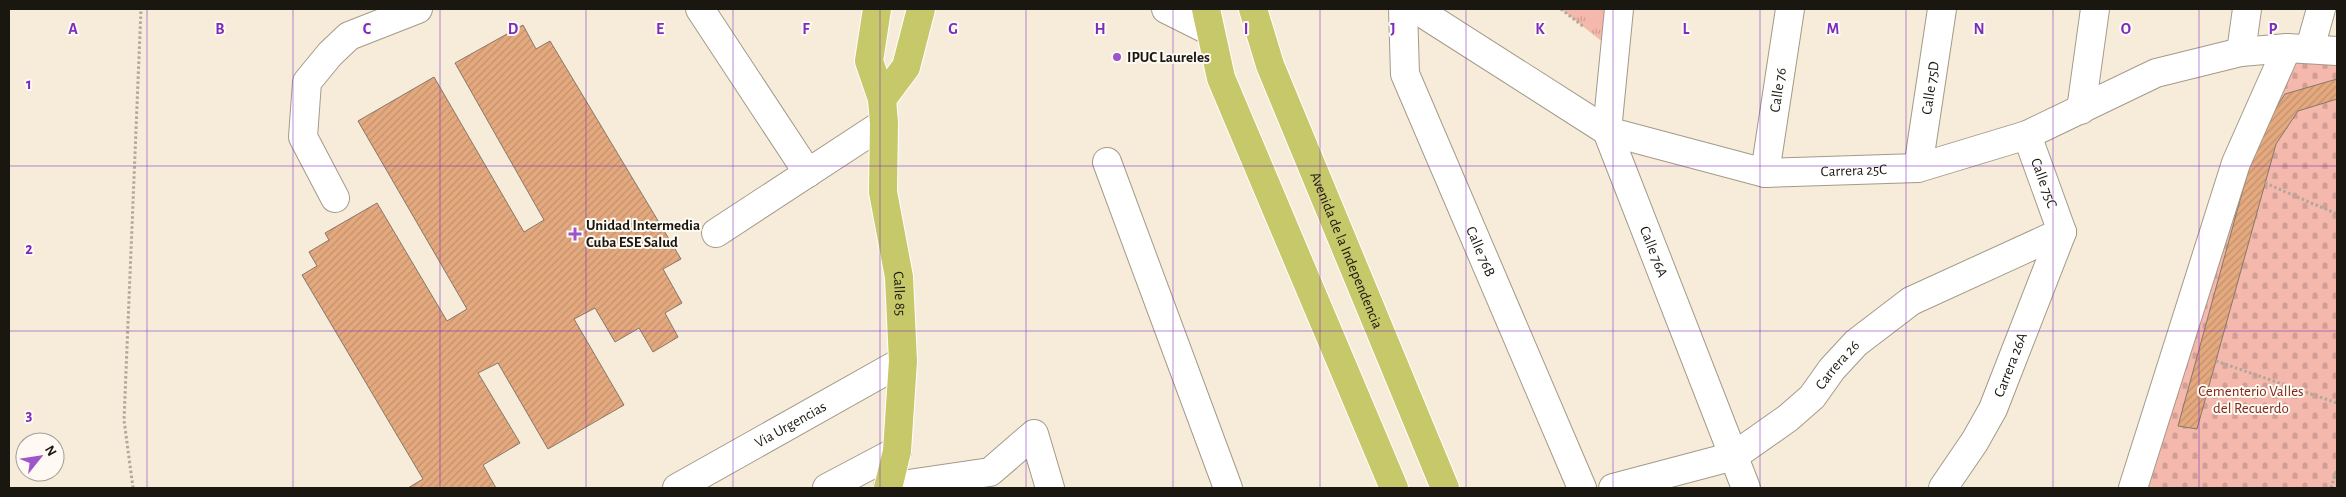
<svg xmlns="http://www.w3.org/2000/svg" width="2346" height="497" viewBox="0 0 2346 497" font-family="'Alegreya Sans',sans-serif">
	<defs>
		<pattern id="grass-tufts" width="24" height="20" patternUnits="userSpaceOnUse" patternTransform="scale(1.25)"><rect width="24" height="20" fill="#f4b8ad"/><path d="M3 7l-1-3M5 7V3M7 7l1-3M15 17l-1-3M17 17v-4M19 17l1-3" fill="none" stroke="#d19d94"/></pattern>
		<pattern id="cemetery-stones" width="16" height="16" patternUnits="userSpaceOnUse" patternTransform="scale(1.25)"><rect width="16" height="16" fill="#f4b8ad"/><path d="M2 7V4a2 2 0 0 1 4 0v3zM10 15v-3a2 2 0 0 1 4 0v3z" fill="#d19d94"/></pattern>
		<pattern id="building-hatch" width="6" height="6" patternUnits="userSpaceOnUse" patternTransform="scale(1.25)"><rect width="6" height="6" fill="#e4a97e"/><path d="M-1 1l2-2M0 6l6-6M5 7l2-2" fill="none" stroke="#c3916c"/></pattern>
	</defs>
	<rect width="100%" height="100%" fill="#f6ecd9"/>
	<path fill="url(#grass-tufts)" d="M1561 9H1619L1614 51Z"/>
	<path fill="url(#cemetery-stones)" d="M2287 48 2337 51V488H2133Z"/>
	<g fill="url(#building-hatch)" stroke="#87776b">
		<path d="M523 25 536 49 550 41 681 259 663 269 682 303 665 313 678 337 653 352 639 328 615 342 595 308 574 319 624 405 548 449 498 363 478 373 520 443 483 465 496 488H408L423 479 302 275 317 266 309 252 329 240 325 233 377 203 447 321 467 309 358 121 434 77 524 232 544 220 455 63Z"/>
		<path d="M2337 79V99L2298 111 2276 144 2197 429 2178 426 2258 135 2285 94Z"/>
	</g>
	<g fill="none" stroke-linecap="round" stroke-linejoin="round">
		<g stroke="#a39a89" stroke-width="30">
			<g id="minor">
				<path d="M700 9 808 173"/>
				<path d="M1166 9 1210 31"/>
				<path id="s1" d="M1403 9 1405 74 1582 488"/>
				<path id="s2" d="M1416 9 1607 131 1765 173 1918 168 2027 135 2156 73 2241 52 2287 48 2337 51"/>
				<path id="s3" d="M1619 9 1607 131 1746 488"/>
				<path d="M2310 48 2321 9"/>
				<path d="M2241 52 2247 9"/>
				<path d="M2081 110 2095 9"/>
				<path id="s4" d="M2027 135 2062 232"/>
				<path d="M1107 162 1228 488"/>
				<path id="s5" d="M1918 168 1942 9"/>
				<path id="s6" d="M1765 173 1790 9"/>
				<path d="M335 198 303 137 307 82 330 54 349 36 418 9"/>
				<path d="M716 233 884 123"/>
				<path d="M888 487 990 472 1034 434 1050 488"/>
				<path id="s7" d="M677 488 903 361"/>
				<path d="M827 488 897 451"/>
				<path id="s8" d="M1613 488 1734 456 1788 418 1812 397 1832 369 1856 343 1911 301 2062 232"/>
				<path id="s9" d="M1943 488 1975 441 1993 409 2062 232"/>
				<path d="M2133 488 2236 163 2287 48"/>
			</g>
		</g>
		<g stroke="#fff" stroke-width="30">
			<g id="major">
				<path id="s10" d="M877 9 869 61 882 99 884 123 883 192 899 277 903 361 897 451 888 488"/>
				<path d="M1206 9 1221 78 1394 488"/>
				<path id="s11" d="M1253 9 1270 65 1445 488"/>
				<path d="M882 99 906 67 921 9"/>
			</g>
		</g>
		<g stroke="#b0a899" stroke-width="3" stroke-dasharray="2.5 2.5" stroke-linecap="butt">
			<path d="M1561 9 1584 27"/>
			<path d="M2265 183 2337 214"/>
			<path d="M2216 361 2337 403"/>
			<path d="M133 488 124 420 141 9"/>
			<path d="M2331 488 2337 469"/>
		</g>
		<use href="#minor" stroke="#fff" stroke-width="28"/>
		<use href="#major" stroke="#c7c869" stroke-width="28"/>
	</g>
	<path fill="none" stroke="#7b2cbf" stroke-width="1" stroke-opacity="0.55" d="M147 9V488M293 9V488M440 9V488M586 9V488M733 9V488M880 9V488M1026 9V488M1173 9V488M1320 9V488M1466 9V488M1613 9V488M1760 9V488M1906 9V488M2053 9V488M2199 9V488M9 166H2337M9 331H2337"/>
	<g fill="#9d55c9" stroke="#fefaf3" stroke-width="2">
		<circle cx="1117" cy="57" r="5"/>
		<path d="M572.5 226.5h5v5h5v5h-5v5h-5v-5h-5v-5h5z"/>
	</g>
	<g text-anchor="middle" stroke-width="4" stroke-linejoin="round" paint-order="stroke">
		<g font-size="15" font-weight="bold" fill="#1a1710" stroke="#fefaf3" text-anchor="start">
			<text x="1127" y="62">IPUC Laureles</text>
			<text x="586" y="230">Unidad Intermedia<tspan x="586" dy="17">Cuba ESE Salud</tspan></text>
		</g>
		<g font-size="15" fill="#1a1710" stroke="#fefaf3">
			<text dy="5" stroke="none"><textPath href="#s5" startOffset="81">Calle 75D</textPath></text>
			<text dy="5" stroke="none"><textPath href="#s6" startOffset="84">Calle 76</textPath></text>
			<text dy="5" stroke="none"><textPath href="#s2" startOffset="479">Carrera 25C</textPath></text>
			<text dy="5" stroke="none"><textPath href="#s4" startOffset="51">Calle 75C</textPath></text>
			<text dy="5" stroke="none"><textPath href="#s11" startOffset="259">Avenida de la Independencia</textPath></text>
			<text dy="5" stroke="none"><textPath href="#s1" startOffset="258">Calle 76B</textPath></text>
			<text dy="5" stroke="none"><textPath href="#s3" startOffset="252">Calle 76A</textPath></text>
			<text dy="5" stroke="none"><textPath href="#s10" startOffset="289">Calle 85</textPath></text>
			<text dy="5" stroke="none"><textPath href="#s9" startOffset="141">Carrera 26A</textPath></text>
			<text dy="5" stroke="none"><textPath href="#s8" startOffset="264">Carrera 26</textPath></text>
			<text dy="5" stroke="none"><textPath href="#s7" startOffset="130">Via Urgencias</textPath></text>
		</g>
		<g font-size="15" fill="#7e291d" stroke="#fefaf3">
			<text x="2251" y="396">Cementerio Valles<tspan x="2251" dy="17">del Recuerdo</tspan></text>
		</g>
	</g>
	<g font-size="16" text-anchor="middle" font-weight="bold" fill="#7b2cbf" stroke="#fefaf3" stroke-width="4" stroke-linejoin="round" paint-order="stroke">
		<text x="73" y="34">A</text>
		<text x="220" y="34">B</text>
		<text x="367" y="34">C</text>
		<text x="513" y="34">D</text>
		<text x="660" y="34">E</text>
		<text x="806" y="34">F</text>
		<text x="953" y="34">G</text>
		<text x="1100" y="34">H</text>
		<text x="1246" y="34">I</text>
		<text x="1393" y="34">J</text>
		<text x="1540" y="34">K</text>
		<text x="1686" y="34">L</text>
		<text x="1833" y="34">M</text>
		<text x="1979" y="34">N</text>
		<text x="2126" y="34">O</text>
		<text x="2273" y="34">P</text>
		<text x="29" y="89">1</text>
		<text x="29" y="254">2</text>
		<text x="29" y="420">3</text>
	</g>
	<rect width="2346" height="497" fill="none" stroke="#1a1710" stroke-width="20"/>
	<g transform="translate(40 457) rotate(60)"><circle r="24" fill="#fefaf3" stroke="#a39f98"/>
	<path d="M0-4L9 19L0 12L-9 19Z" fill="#9d55c9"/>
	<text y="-8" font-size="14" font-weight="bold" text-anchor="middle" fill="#1a1710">N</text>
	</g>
</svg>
